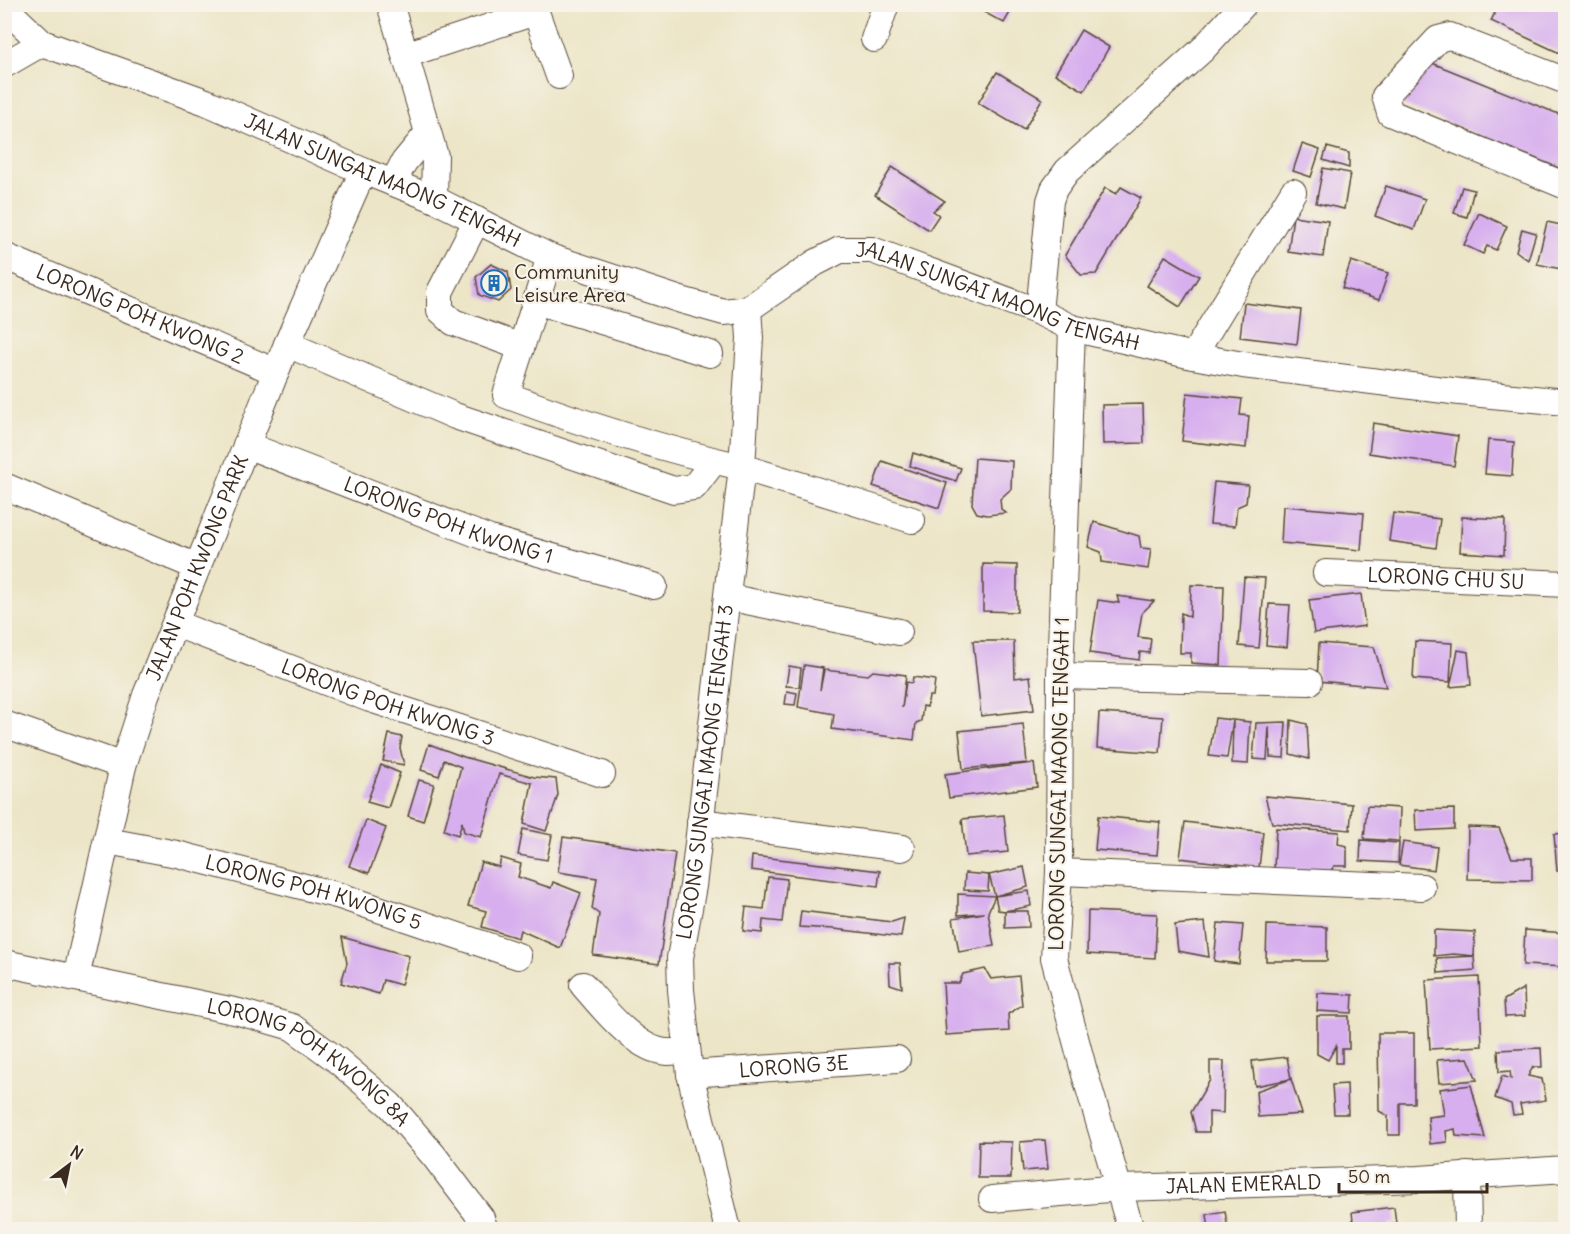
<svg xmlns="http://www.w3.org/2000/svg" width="1570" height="1234" viewBox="0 0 1570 1234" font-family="Delius,sans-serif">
	<rect width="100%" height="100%" fill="#f7f3e8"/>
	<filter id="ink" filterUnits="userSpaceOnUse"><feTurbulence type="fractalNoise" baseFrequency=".0167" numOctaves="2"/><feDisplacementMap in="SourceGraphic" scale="12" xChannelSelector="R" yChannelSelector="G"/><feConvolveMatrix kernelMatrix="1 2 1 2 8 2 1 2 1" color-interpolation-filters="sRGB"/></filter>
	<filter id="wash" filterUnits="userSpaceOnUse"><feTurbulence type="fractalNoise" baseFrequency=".008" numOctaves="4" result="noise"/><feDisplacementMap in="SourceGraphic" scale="24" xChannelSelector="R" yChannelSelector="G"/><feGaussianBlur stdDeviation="1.35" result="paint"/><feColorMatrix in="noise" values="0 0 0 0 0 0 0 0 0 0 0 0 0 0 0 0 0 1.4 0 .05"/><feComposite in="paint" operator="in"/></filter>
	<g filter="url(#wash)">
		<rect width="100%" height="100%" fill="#ece5c7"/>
		<g id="blocks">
			<g fill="#d7afee">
				<path d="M980 4H1015L1004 23 978 9Z"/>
				<path d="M1499 4H1566V56L1491 21Z"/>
				<path d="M1081 30 1109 47 1084 91 1055 74Z"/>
				<path d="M1432 63 1566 117V171L1393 100Z"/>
				<path d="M997 72 1042 99 1024 130 978 103Z"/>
				<path d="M1302 144 1320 150 1311 177 1293 171Z"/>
				<path d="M1327 147 1349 153V168L1323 160Z"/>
				<path d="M892 167 945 201 933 211 939 215 929 230 875 195Z"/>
				<path d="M1323 168 1350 173 1344 209 1316 203Z"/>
				<path d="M1386 186 1425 199 1414 230 1375 216Z"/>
				<path d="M1121 187 1141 198 1096 274 1081 275 1065 255 1105 188 1116 194Z"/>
				<path d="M1462 187 1474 190 1467 217 1454 213Z"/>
				<path d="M1479 213 1507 226 1496 250 1487 246 1483 254 1464 245Z"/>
				<path d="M1293 216 1328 221 1323 257 1288 252Z"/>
				<path d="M1547 222 1566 226V270L1537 264Z"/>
				<path d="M1522 229 1536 233 1528 260 1516 251Z"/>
				<path d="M1165 256 1199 276 1180 307 1147 286Z"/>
				<path d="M1351 261 1388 273 1379 300 1342 288Z"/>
				<path d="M491 264 508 272 511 290 498 302 479 295 476 277Z"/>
				<path d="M1244 303 1301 310 1297 344 1240 337Z"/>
				<path d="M1187 393 1242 399 1240 415 1249 416 1246 448 1182 441Z"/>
				<path d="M1143 404 1144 443 1103 444 1102 405Z"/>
				<path d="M1373 423 1458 436 1454 466 1369 453Z"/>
				<path d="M1488 440 1514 442 1512 476 1485 474Z"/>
				<path d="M913 453 961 468 956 481 910 466Z"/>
				<path d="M975 458 1012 461 1011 489 1000 499 1001 509 1006 513 987 515 977 513 972 504Z"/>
				<path d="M882 461 947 483 939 508 873 486Z"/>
				<path d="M1214 482 1248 485 1246 503 1237 507 1235 526 1210 524Z"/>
				<path d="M1283 506 1364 513 1361 550 1281 543Z"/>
				<path d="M1393 513 1440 519 1436 548 1389 541Z"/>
				<path d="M1462 517 1505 519 1504 555 1460 552Z"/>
				<path d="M1094 522 1139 536 1141 548 1151 549 1148 569 1102 562 1101 552 1088 547Z"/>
				<path d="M983 564 1017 565V612L983 611Z"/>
				<path d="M1244 577 1265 578 1259 648 1239 646Z"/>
				<path d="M1191 585 1224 586 1221 665 1191 663V653H1180L1181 613 1190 617Z"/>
				<path d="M1361 594 1365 626 1314 633 1309 600Z"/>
				<path d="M1117 596 1154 601 1142 613 1138 637 1151 639 1149 653 1140 652 1139 660 1090 653 1098 600 1119 603Z"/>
				<path d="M1269 604 1290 605 1287 647 1266 645Z"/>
				<path d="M973 641H1014L1015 678 1030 676 1034 710 981 716Z"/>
				<path d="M1415 641 1452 643 1450 682 1413 679Z"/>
				<path d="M1319 643 1374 647 1386 687 1317 681Z"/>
				<path d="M1458 650 1468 652 1471 685 1450 687Z"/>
				<path d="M804 665 823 668 820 690 824 670 868 675 873 671 906 675 902 708 906 682 912 683 913 677 935 680 933 696H929L927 707 923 706 921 721 916 723 914 740 832 729 834 714 798 707Z"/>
				<path d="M789 666 801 668 799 687 786 686Z"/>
				<path d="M787 691 797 693 795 705 785 704Z"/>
				<path d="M1099 713 1163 717 1160 753 1097 748Z"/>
				<path d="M1215 718 1250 722 1248 764 1232 763 1233 721 1227 758 1209 756Z"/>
				<path d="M1291 720 1307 724 1309 759 1290 754Z"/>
				<path d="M1286 722 1284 758 1270 757 1269 727 1267 760 1253 759 1256 723Z"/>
				<path d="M1023 724 1027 763 963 769 959 731Z"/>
				<path d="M389 734 402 737 400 748 404 765 383 761Z"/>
				<path d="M429 744 464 757 534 777 556 779 558 795 546 831 524 824 532 783 499 774 481 837 464 832 462 822 458 835 444 830 461 767 444 760 439 776 421 770Z"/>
				<path d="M1034 763 1037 787 949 798 945 774Z"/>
				<path d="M381 765 400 773 388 808 367 802Z"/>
				<path d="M419 780 434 784 423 821 408 816Z"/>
				<path d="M1265 796 1352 804 1350 830 1272 823Z"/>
				<path d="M1367 806 1400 808 1399 841 1364 839Z"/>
				<path d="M1454 809V829L1416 831 1415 810Z"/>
				<path d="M1004 815 1008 852 966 856 962 819Z"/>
				<path d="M1098 816 1160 822 1157 855 1095 850Z"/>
				<path d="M366 820 386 828 369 873 349 866Z"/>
				<path d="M1185 822 1263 832 1259 868 1180 858Z"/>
				<path d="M1468 827 1499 828 1512 858H1532V880L1467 879Z"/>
				<path d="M1276 828 1339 832 1338 844 1347 846V866H1334L1330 872 1274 869Z"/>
				<path d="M523 829 552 835 547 860 518 855Z"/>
				<path d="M1566 833V871H1557L1554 834Z"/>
				<path d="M563 837 675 853 659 964 593 955 599 914 592 909 597 878 558 872Z"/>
				<path d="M1361 840 1399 843 1398 863 1360 861Z"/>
				<path d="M1403 842 1437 847 1434 870 1399 865Z"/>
				<path d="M752 856 880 871 878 886 751 870Z"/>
				<path d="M501 858 521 864 518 877 551 888 553 882 581 893 560 948 520 930 518 938 482 927 486 911 468 906 481 862 499 867Z"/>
				<path d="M1024 867 1028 887 995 896 1029 891 1031 906 1005 911 998 910 995 896 988 912 994 946 959 952 953 918 984 913 958 915V894L995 896 989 875Z"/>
				<path d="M965 873 989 875 988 891 964 890Z"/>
				<path d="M768 877 787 879 782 922 763 920 762 933 743 931 746 907 764 909Z"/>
				<path d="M801 911 892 922 904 918 901 937 834 929 799 927Z"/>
				<path d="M1005 911H1028L1029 927 1005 928Z"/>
				<path d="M1088 911 1157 914 1155 958 1087 954Z"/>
				<path d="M1205 922 1209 957 1178 951 1175 925Z"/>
				<path d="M1218 923 1243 925 1239 964 1214 961Z"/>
				<path d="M1267 925 1327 927V961H1266Z"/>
				<path d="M1434 930 1475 932 1474 956 1453 954 1434 956Z"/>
				<path d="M1525 930 1566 933V967L1523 965Z"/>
				<path d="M342 937 409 956 401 985 383 980 379 994 341 983 347 963Z"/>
				<path d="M1474 956 1475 970 1438 973 1437 958Z"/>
				<path d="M889 963H900L902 988 890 984Z"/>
				<path d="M985 969 991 979 1019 976 1022 1005 1008 1014 1009 1031 946 1035 943 983H959L963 974Z"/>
				<path d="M1479 977 1482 1046 1430 1049 1426 980Z"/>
				<path d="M1524 988 1525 1016 1505 1017 1504 1000Z"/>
				<path d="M1318 993 1353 995 1352 1013 1317 1011Z"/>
				<path d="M1317 1016H1349V1049H1342V1063H1336V1046L1328 1060 1317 1054Z"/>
				<path d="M1378 1033H1414V1103H1400V1135H1388V1116L1379 1111Z"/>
				<path d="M1541 1048 1542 1067H1533L1528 1076 1542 1079 1546 1100 1520 1104 1522 1114 1513 1115 1511 1104 1495 1098 1502 1076 1511 1079 1510 1071 1499 1072 1498 1050Z"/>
				<path d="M1287 1057 1291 1079 1255 1086 1252 1061Z"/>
				<path d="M1468 1058 1477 1080 1439 1083 1437 1060Z"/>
				<path d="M1210 1061H1224L1223 1113 1209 1112V1132H1196L1191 1112 1210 1080Z"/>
				<path d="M1562 1065H1566V1080H1564Z"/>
				<path d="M1291 1079 1302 1114 1258 1117 1256 1091Z"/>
				<path d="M1347 1084 1348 1114H1334L1332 1085Z"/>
				<path d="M1471 1085 1485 1138 1456 1136 1455 1129 1446 1131 1447 1142 1430 1144 1428 1117 1444 1115 1440 1089Z"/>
				<path d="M1561 1112H1566V1139H1560Z"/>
				<path d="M1045 1140 1048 1169 1023 1171 1020 1142Z"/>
				<path d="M979 1141 1012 1142 1011 1178H978Z"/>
				<path d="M1394 1207 1396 1223 1389 1224 1390 1230H1354L1352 1212Z"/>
				<path d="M1225 1211 1228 1230H1209L1207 1214Z"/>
			</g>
		</g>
	</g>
	<g filter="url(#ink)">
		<use href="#blocks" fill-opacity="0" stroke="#564637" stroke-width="1.5"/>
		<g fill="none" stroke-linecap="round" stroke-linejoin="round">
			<g stroke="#564637" stroke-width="28">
				<g id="minor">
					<path d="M390 4 435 156 434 199"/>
					<path d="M533 4 559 76"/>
					<path id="s1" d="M4 7 42 43 206 102 363 171 434 199 550 257 681 300 724 312 748 309 815 263 840 250H872L1039 312 1072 328 1193 356 1243 365 1460 392 1566 402"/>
					<path d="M874 39 886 4"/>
					<path d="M405 55 535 12"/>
					<path d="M4 65 42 43"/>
					<path d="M1566 81 1450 36 1438 39 1385 96 1390 113 1566 186"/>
					<path d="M393 183 404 162 428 133"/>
					<path d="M477 220 440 292V310L453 322 521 347"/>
					<path id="s2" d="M4 256 276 372"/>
					<path d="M550 257 506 395C583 424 662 449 742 467L912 520"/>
					<path d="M536 301 710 354"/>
					<path d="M1039 312 1050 201 1054 189 1067 171 1202 50 1244 4"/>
					<path d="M1072 328 1060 676 1059 872 1054 958 1084 1071 1131 1230"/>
					<path d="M287 344 455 416 674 490 694 487 714 461"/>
					<path d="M1193 356 1293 192"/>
					<path id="s3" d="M246 445 490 539 654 586"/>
					<path d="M4 486 197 567"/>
					<path id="s4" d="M1326 573 1566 584"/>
					<path d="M727 597 899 632"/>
					<path id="s5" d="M176 624 370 699 602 774"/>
					<path d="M1060 676 1309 682"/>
					<path d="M4 724 123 766"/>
					<path d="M700 822 902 848"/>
					<path id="s6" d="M107 841 177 854 340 896 518 956"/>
					<path d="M1059 872 1422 887"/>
					<path id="s7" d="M4 963 239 1012 292 1027 337 1060 390 1105 434 1156 481 1218 485 1230"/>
					<path id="s8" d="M76 978 123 766 146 695 287 344 363 171"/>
					<path d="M583 985C602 1007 637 1052 668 1052 674 1052 681 1051 687 1050"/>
					<path id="s9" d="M690 1074 897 1059"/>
					<path d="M1467 1175 1468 1230"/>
					<path id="s10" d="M992 1199 1120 1188 1419 1179 1566 1169"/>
					<path id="s11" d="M728 1230 690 1074 681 990 680 958 693 886 742 467 750 338 748 309"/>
				</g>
			</g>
			<use href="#minor" stroke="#fff" stroke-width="26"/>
		</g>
	</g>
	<defs>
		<g id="building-ring" transform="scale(1.35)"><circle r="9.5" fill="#f7f3e8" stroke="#1f6fb2" stroke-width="1.5"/><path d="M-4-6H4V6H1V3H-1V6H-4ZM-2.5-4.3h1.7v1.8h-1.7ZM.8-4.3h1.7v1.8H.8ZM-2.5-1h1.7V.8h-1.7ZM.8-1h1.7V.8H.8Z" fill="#1f6fb2"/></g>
	</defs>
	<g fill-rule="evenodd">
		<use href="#building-ring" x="494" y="283"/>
	</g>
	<g text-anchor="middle" stroke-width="4.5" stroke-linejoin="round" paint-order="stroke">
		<g font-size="20" fill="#3b2a1e" stroke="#f7f3e8">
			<text dy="7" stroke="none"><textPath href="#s1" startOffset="420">JALAN SUNGAI MAONG TENGAH</textPath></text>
			<text dy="7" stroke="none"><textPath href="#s1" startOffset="1086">JALAN SUNGAI MAONG TENGAH</textPath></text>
			<text dy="7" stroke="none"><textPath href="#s2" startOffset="148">LORONG POH KWONG 2</textPath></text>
			<text dy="7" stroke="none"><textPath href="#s3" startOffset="216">LORONG POH KWONG 1</textPath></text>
			<text dy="7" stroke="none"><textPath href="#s8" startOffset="429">JALAN POH KWONG PARK</textPath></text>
			<text dy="7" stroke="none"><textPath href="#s4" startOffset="120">LORONG CHU SU</textPath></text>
			<text dy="7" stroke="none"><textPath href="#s5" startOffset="226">LORONG POH KWONG 3</textPath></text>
			<text dy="7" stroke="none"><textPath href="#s11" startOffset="465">LORONG SUNGAI MAONG TENGAH 3</textPath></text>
			<text transform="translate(1059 784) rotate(-89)" y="7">LORONG SUNGAI MAONG TENGAH 1</text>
			<text dy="7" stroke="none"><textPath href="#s6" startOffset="213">LORONG POH KWONG 5</textPath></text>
			<text dy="7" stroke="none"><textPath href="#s7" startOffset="326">LORONG POH KWONG 8A</textPath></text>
			<text dy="7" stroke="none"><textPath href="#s9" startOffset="104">LORONG 3E</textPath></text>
			<text dy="7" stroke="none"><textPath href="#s10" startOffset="252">JALAN EMERALD</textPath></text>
		</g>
		<g font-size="20" fill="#3b2a1e" stroke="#f7f3e8" text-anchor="start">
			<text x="514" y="279">Community<tspan x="514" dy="23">Leisure Area</tspan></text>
		</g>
	</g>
	<rect width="1570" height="1234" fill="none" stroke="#f7f3e8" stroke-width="24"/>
	<g transform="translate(69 1165) rotate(32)" stroke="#f7f3e8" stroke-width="4.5" paint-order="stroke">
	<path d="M0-4.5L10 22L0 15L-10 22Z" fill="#3b2a1e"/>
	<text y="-9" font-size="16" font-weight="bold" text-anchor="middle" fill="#3b2a1e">N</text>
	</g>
	<path d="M1339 1183v9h148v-9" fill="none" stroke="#3b2a1e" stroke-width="3"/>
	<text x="1348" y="1183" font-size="18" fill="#3b2a1e" stroke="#f7f3e8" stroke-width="4.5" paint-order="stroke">50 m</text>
</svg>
